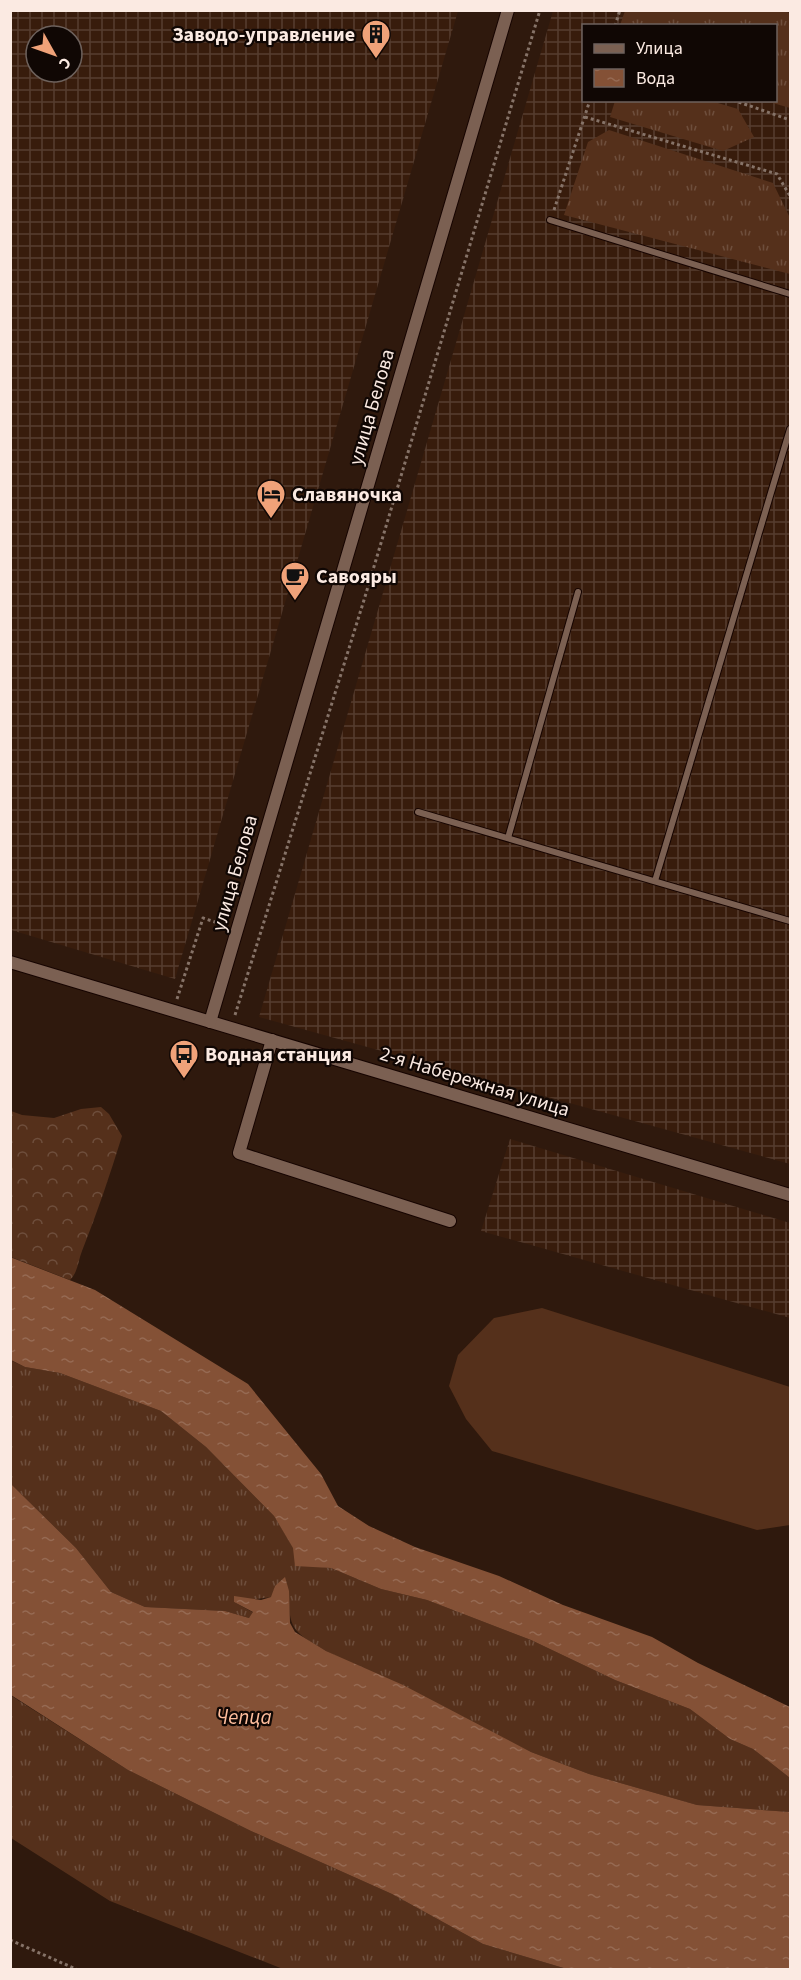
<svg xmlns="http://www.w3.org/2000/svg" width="801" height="1980" viewBox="0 0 801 1980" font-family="'Source Sans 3',sans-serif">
	<defs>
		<pattern id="industrial-grid" width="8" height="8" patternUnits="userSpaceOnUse" patternTransform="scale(1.5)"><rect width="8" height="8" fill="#381c0c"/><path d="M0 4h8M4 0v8" fill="none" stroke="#563d2f"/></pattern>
		<pattern id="grass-tufts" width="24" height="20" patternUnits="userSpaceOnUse" patternTransform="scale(1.5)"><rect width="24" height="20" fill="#55301b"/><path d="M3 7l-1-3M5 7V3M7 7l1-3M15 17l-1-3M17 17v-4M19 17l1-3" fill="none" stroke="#6e4e3c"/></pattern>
		<pattern id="forest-crowns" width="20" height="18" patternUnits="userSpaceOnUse" patternTransform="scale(1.5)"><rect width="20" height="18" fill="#55301b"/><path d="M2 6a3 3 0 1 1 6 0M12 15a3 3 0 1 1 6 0" fill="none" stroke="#6e4e3c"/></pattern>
		<pattern id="water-ripples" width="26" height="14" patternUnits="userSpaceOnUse" patternTransform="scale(1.5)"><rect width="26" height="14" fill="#845136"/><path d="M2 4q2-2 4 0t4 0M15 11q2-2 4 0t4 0" fill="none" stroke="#966a53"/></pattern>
	</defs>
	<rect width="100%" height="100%" fill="#2f190d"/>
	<g fill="url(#industrial-grid)" fill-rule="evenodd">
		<path d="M10 11H458L175 979 11 930ZM36 36H72V72H36Z"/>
		<path d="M553 11H790V1164L259 1017ZM584 26H776V100H584Z"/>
		<path d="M510 1139 790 1223V1318L481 1231Z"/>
	</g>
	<g fill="url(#grass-tufts)">
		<path d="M784 11 790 13V108L766 101 776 100V26L620 25 625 11Z"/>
		<path d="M615 101H711L738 109 754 137 723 151 610 117Z"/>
		<path d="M609 130 773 183 790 218V274L564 215 588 142Z"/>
		<path d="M10 1360 25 1367 60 1373 161 1411 206 1447 274 1516 304 1565 331 1568 381 1589 427 1600 531 1640 615 1680 690 1709 730 1739 753 1749 790 1778V1812L697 1805 589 1774 531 1752 326 1651C294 1632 288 1630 289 1591L275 1586 272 1597 234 1602 254 1613 249 1618 225 1611 145 1607 111 1592 76 1548 11 1484Z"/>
		<path d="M10 1695 128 1770 251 1831 392 1894 483 1944 567 1969H283L110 1901 11 1838Z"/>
	</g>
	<path fill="url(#forest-crowns)" d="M101 1107 109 1114 122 1136C110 1175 97 1213 82 1251 78 1261 78 1272 70 1280L11 1257V1111L22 1115 54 1118 81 1109Z"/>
	<path fill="#55301b" d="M542 1308 790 1387V1525L757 1530 492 1451 466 1419 449 1386 458 1355 494 1318Z"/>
	<g fill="url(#water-ripples)">
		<path d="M10 1257 95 1290 248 1384 321 1474 338 1506 369 1526 415 1547 499 1576 563 1605 652 1637 698 1663 790 1707V1778L753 1749 730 1739 690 1709 615 1680 531 1640 427 1600 381 1589 331 1568 295 1566 293 1548 274 1516 206 1447 161 1411 60 1373 25 1367 11 1360Z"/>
		<path d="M11 1484 76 1548 111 1592 145 1607 225 1611 249 1618 253 1612 234 1602V1596L261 1600 271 1597 275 1586 285 1577 289 1591 290 1623 295 1632 326 1651 403 1685 531 1752 589 1774 697 1805 790 1812V1969H567L483 1944 392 1894 251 1831 128 1770 11 1695Z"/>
	</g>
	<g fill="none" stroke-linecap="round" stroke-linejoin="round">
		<g stroke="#160400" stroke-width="8">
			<g id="lane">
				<path d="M550 220 790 294"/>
				<path d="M418 812 790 921"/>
				<path d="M508 838 578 592"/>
				<path d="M655 881 790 429"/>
			</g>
		</g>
		<g stroke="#160400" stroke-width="14">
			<g id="street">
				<path d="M10 962 790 1195"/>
				<path d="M210 1022 508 10"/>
				<path d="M272 1040 239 1153 450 1221"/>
			</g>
		</g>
		<g stroke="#867368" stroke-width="3" stroke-dasharray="3 3" stroke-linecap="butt">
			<path d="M615 26 620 10"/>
			<path d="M733 100 790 120"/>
			<path d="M585 117 777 174 790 196"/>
			<path d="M554 210 590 100"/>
			<path d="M177 999 203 918 224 925"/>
			<path d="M235 1015 364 600 540 10"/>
			<path d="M10 1940 78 1970"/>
		</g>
		<use href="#lane" stroke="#7b6052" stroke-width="6"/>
		<use href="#street" stroke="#7b6052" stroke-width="12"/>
	</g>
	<defs>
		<g id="building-pin" transform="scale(1.5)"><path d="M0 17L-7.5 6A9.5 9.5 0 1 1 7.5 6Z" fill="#f0a279" stroke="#100704"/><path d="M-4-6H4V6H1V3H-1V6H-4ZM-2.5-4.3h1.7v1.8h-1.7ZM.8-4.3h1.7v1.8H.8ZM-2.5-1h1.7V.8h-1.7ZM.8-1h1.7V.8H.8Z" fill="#111"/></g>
		<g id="hotel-pin" transform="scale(1.5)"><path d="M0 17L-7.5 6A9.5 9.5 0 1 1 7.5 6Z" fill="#f0a279" stroke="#100704"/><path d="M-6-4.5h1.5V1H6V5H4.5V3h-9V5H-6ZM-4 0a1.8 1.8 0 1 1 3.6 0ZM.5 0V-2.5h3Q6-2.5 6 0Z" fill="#111"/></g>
		<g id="cafe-pin" transform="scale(1.5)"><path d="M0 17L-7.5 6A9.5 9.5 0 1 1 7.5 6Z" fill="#f0a279" stroke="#100704"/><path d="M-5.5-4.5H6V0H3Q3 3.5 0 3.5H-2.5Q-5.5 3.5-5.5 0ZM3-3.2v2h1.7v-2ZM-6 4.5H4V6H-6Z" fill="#111"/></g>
		<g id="bus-pin" transform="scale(1.5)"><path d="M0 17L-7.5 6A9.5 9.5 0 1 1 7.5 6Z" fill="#f0a279" stroke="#100704"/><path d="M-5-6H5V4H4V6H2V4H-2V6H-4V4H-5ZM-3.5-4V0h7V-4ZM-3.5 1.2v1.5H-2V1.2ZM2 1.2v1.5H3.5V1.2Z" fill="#111"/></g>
	</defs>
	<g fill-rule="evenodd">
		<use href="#building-pin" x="376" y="34"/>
		<use href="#hotel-pin" x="271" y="494"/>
		<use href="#cafe-pin" x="295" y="576"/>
		<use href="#bus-pin" x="184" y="1054"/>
	</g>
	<g text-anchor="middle" stroke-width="4.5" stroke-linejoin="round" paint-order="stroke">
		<g font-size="20" font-weight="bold" fill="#fbeae2" stroke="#100704" text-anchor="start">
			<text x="355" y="41" text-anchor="end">Заводо-управление</text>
			<text x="292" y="501">Славяночка</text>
			<text x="316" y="583">Савояры</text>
			<text x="205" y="1061">Водная станция</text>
		</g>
		<g font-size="20" fill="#fbeae2" stroke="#100704">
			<text transform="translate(371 407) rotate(-74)" y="7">улица Белова</text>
			<text transform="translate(234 873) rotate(-74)" y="7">улица Белова</text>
			<text transform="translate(475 1081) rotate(17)" y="7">2-я Набережная улица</text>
		</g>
		<g font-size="21" font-style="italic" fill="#febd9c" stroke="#100704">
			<text x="244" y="1724">Чепца</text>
		</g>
	</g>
	<rect width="801" height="1980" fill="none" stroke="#fbeae2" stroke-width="24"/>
	<rect x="582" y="24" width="195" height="78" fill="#100704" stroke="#6e625d" stroke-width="1.5"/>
	<rect x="594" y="44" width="30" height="9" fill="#7b6052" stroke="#6e625d" stroke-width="1.5"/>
	<text x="636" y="54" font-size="18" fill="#fbeae2">Улица</text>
	<rect x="594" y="69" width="30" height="18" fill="url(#water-ripples)" stroke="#6e625d" stroke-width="1.5"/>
	<text x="636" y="84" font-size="18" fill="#fbeae2">Вода</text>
	<g transform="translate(54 54) rotate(130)"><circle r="28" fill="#100704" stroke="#6e625d" stroke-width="1.5"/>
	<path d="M0-4.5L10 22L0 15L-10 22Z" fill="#f0a279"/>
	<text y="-9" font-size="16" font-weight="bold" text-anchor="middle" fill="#fbeae2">С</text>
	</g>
</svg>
